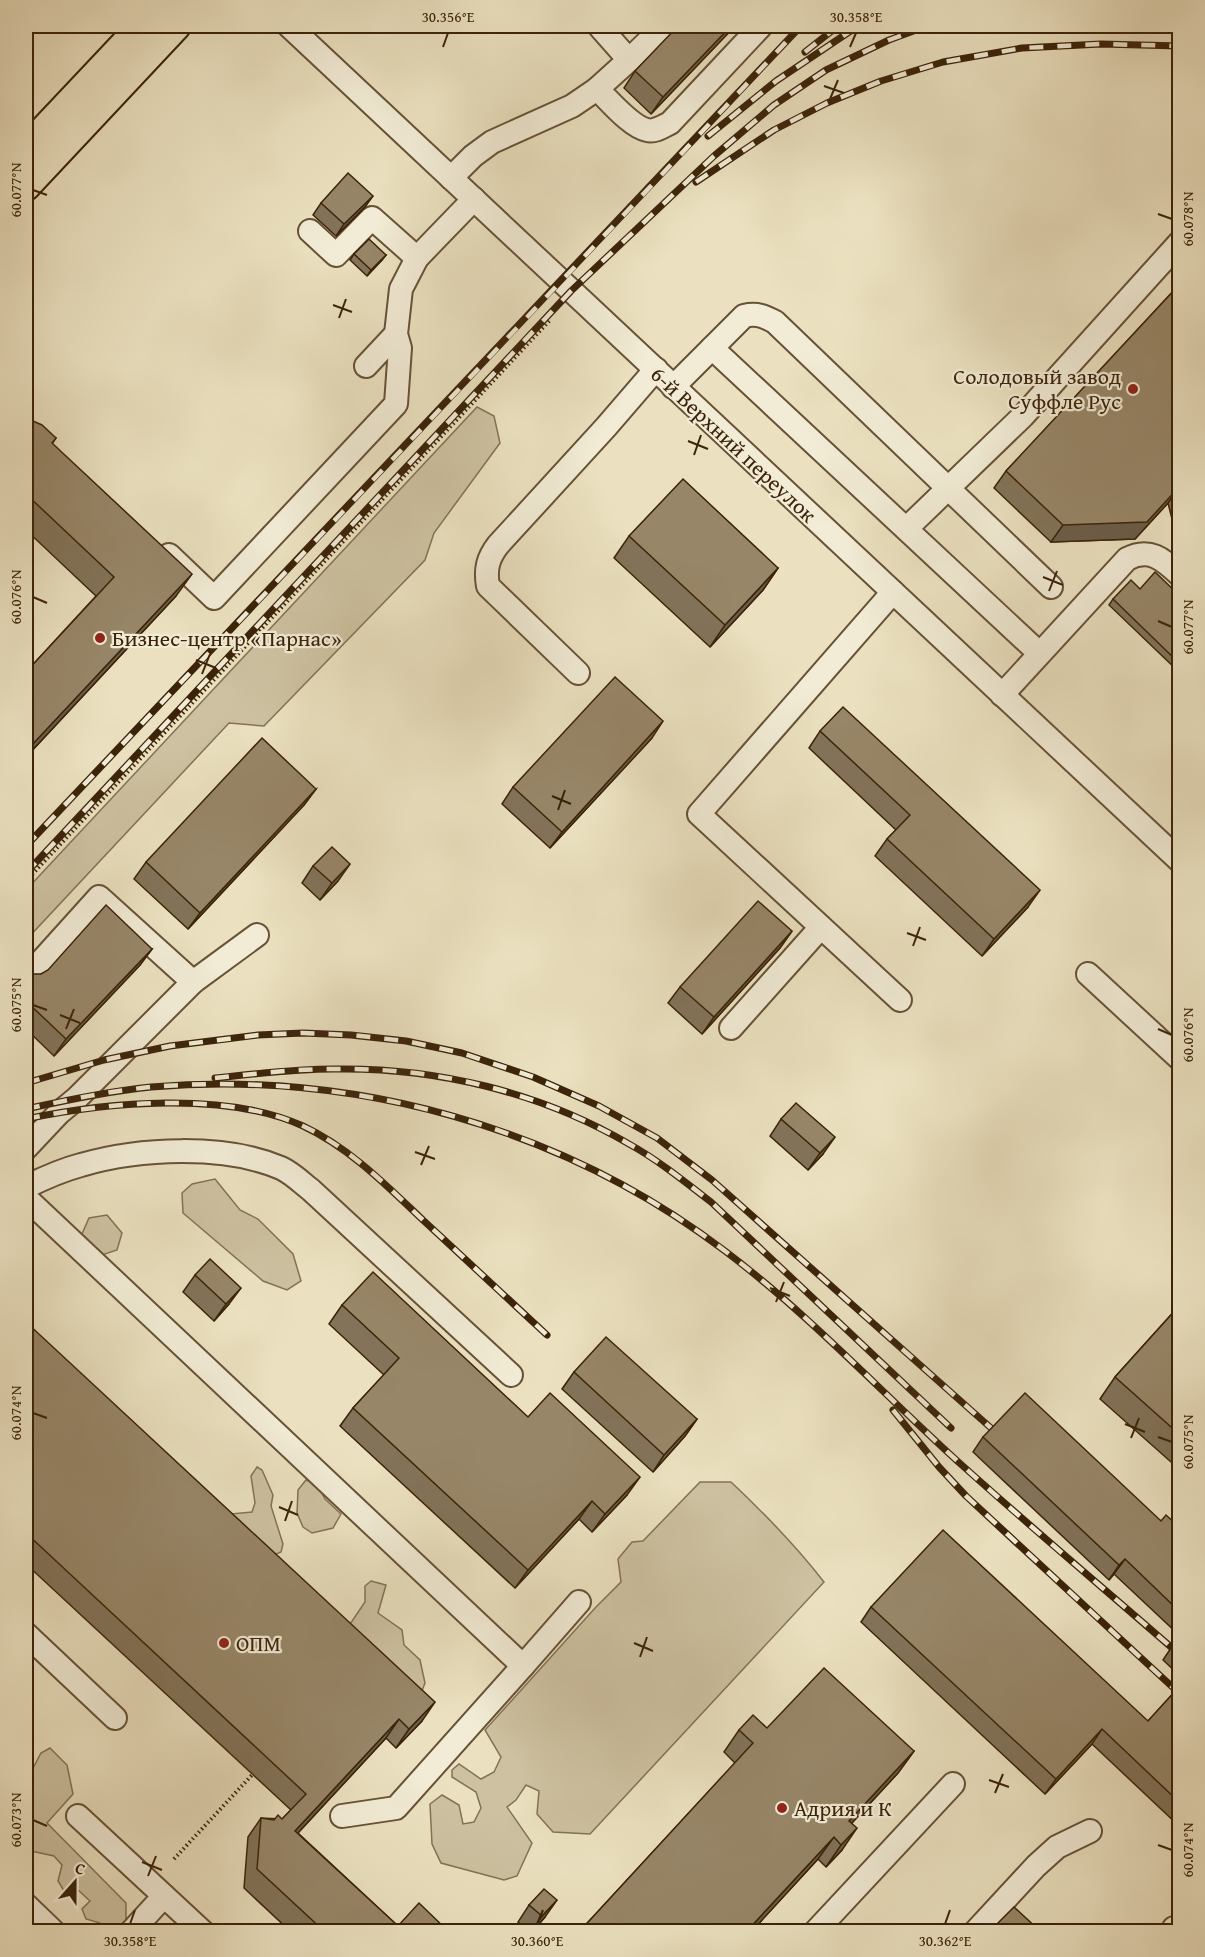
<svg xmlns="http://www.w3.org/2000/svg" width="1205" height="1957" viewBox="0 0 1205 1957" font-family="'Gentium Book Plus',serif">
	<rect width="100%" height="100%" fill="#ebe1c0"/>
	<filter id="stains"><feTurbulence type="fractalNoise" baseFrequency=".00333" numOctaves="4"/><feColorMatrix values="0 0 0 0 .2 0 0 0 0 .09 0 0 0 0 .02 0 0 0 .5 -.17"/></filter>
	<radialGradient id="worn" r=".72"><stop offset=".6" stop-color="#630" stop-opacity="0"/><stop offset="1" stop-color="#630" stop-opacity=".3"/></radialGradient>
	<g fill="#cdc1a1" stroke="#847255" stroke-width="1.5">
		<path d="M477 407 494 416 500 443 434 533 425 560 264 726 229 723 26 940V890Z"/>
		<path d="M215 1179 240 1210 258 1219 293 1254 301 1281 287 1290 263 1281 183 1213 182 1193 192 1184Z"/>
		<path d="M107 1215 122 1233 117 1250 102 1255 81 1236 89 1218Z"/>
		<path d="M257 1467 262 1470 273 1495 271 1506 283 1544 281 1552 267 1558 230 1514 252 1512 255 1503 251 1476Z"/>
		<path d="M306 1480 317 1484 325 1499 341 1514 333 1528 312 1533 303 1527 297 1513 298 1490Z"/>
		<path d="M700 1482H731C764 1513 796 1546 824 1582L590 1834 553 1832 537 1814 539 1791 526 1785 516 1800 507 1807 532 1843 517 1876 504 1880 441 1863 432 1844 430 1804 442 1795 459 1805 463 1824 474 1822 481 1808 476 1792 452 1777V1770L459 1764 481 1779 494 1772 501 1757 485 1730 596 1607 621 1582 618 1559 632 1542 643 1541Z"/>
		<path d="M371 1581 386 1585 378 1613 402 1630 404 1645 420 1660 425 1683 420 1696 344 1633 365 1602V1586Z"/>
		<path d="M50 1748 67 1765 73 1794 47 1823 126 1903V1921L118 1931H102L100 1923 86 1919 82 1909 90 1901 77 1889 64 1891 58 1881 62 1865 54 1856 26 1850V1771L31 1772 41 1753Z"/>
	</g>
	<g fill="none" stroke-linecap="round" stroke-linejoin="round">
		<g stroke="#675237" stroke-width="26">
			<g id="minor">
				<path d="M289 26 1180 861"/>
				<path d="M629 60 664 26"/>
				<path d="M597 89 629 60 599 26"/>
				<path d="M451 178 473 156 492 142 572 106 597 89C609 100 631 127 647 130 655 132 662 127 670 123L761 26"/>
				<path d="M310 231 336 255 372 218 417 258"/>
				<path d="M712 348 1039 653"/>
				<path d="M366 366 396 334"/>
				<path d="M673 387 744 316C757 313 764 316 775 322L1051 587"/>
				<path d="M907 528 1023 416 1180 242"/>
				<path d="M169 555 214 598 396 404 400 348 396 334 401 289 417 258 474 199"/>
				<path d="M893 592 699 814 900 1000"/>
				<path d="M578 673 488 586C485 569 488 558 498 545L606 427 656 369"/>
				<path d="M1002 695 1127 559C1149 547 1163 559 1180 575"/>
				<path d="M1088 974 1180 1059"/>
				<path d="M26 978 99 897 193 982"/>
				<path d="M731 1028 821 927"/>
				<path d="M26 1148 59 1113 77 1098 193 982 257 935"/>
				<path d="M26 1187C44 1178 62 1170 81 1165 139 1148 225 1144 281 1168 292 1173 302 1183 311 1190L511 1375"/>
				<path d="M26 1198 523 1666 579 1602"/>
				<path d="M26 1634 115 1718"/>
				<path d="M78 1816 203 1932"/>
				<path d="M342 1816 396 1808 523 1666"/>
				<path d="M26 1905 54 1932"/>
				<path d="M1174 1928 1177 1932"/>
				<path d="M131 1932 164 1896"/>
				<path d="M815 1932 953 1784"/>
				<path d="M975 1932 1036 1866 1057 1847 1090 1831"/>
			</g>
		</g>
		<g stroke="#3b2309" stroke-width="32">
			<g id="major">
				<path d="M26 149 142 26"/>
				<path d="M26 186 176 26"/>
			</g>
		</g>
		<g stroke="#3b2309" stroke-width="4" stroke-dasharray="1.5 3" stroke-linecap="butt">
			<path d="M26 221 33 211"/>
			<path d="M26 881 550 320"/>
			<path d="M174 1859 252 1775"/>
		</g>
		<use href="#minor" stroke="#f2ecd6" stroke-width="22"/>
		<use href="#major" stroke="#ebe1c0" stroke-width="28"/>
		<g stroke="#3b2309" stroke-width="7">
			<g id="rail">
				<path d="M805 52 838 26"/>
				<path d="M708 136 776 81 858 26"/>
				<path d="M696 182 774 130 827 103 881 81 943 62 1022 48 1101 44 1180 46"/>
				<path d="M26 846C284 573 544 301 801 26"/>
				<path d="M26 873 571 291 714 156 774 105 826 70 889 40 927 26"/>
				<path d="M215 1078C254 1074 293 1069 333 1069 436 1067 540 1092 629 1144 658 1160 684 1181 711 1202L951 1428"/>
				<path d="M26 1083 104 1060 170 1046 258 1035 303 1033 351 1035 406 1041 462 1053 533 1077 599 1106 657 1138 712 1180 991 1428"/>
				<path d="M26 1109C67 1100 109 1091 151 1087 354 1070 562 1127 725 1251 811 1316 884 1395 964 1467 1032 1528 1102 1587 1171 1647"/>
				<path d="M26 1119C107 1102 226 1091 303 1126 350 1148 387 1186 424 1221 465 1259 506 1297 547 1335"/>
				<path d="M893 1410 939 1467 966 1496 1180 1694"/>
			</g>
		</g>
		<use href="#rail" stroke="#f2ecd6" stroke-width="4.5" stroke-dasharray="14" stroke-linecap="butt"/>
	</g>
	<g fill="#827359" stroke="#3b2309" stroke-width="1.5">
		<path d="M735 26 651 114 624 88 635 71Z"/>
		<path d="M321 203 365 207 336 236 313 215Z"/>
		<path d="M354 254 386 255 382 260 367 276 350 260Z"/>
		<path d="M1179 285V547L1168 503 1135 539 1051 542 994 488 1006 471Z"/>
		<path d="M26 418 56 438 52 444 176 596 26 757V672L96 596 26 530Z"/>
		<path d="M629 536 778 568 763 590 710 647 614 558Z"/>
		<path d="M1140 589 1179 595V672L1109 605 1113 599Z"/>
		<path d="M820 731 1028 907 982 956 875 856 887 839 896 830 809 748Z"/>
		<path d="M652 738 550 848 502 804 513 787Z"/>
		<path d="M316 789 304 805 188 929 134 879 146 862Z"/>
		<path d="M313 866 338 881 320 900 302 883Z"/>
		<path d="M792 931 780 948 702 1034 668 1003 680 987Z"/>
		<path d="M152 949 140 965 54 1056 26 1029V983L41 974Z"/>
		<path d="M781 1119 823 1154 808 1170 770 1136Z"/>
		<path d="M195 1275 229 1304 214 1321 183 1292Z"/>
		<path d="M342 1305 528 1417 627 1495 592 1532 579 1519 515 1588 340 1426 353 1408 384 1375 329 1324Z"/>
		<path d="M1179 1306V1452L1171 1462 1100 1399 1115 1377Z"/>
		<path d="M26 1322 422 1721 396 1748 386 1738 298 1833 398 1926 449 1932H291L244 1888 248 1837 261 1818 282 1819 291 1810 26 1564Z"/>
		<path d="M574 1372 697 1419 685 1436 653 1472 562 1389Z"/>
		<path d="M983 1437 1161 1521 1179 1527V1635L1114 1574 1109 1580 973 1452Z"/>
		<path d="M871 1607 1148 1721 1179 1687V1826L1092 1744 1045 1794 861 1622Z"/>
		<path d="M1179 1638V1675L1163 1660 1173 1645Z"/>
		<path d="M767 1728 914 1751 898 1773 852 1823 842 1850 826 1867 818 1859 751 1932H579L735 1763 724 1752 739 1730Z"/>
		<path d="M529 1905 545 1917 532 1932H529L518 1922Z"/>
	</g>
	<g fill="#6a5e49" stroke="#3b2309" stroke-width="1.5">
		<path d="M731 26H735L651 114 663 97Z"/>
		<path d="M373 196 365 207 336 236 344 224Z"/>
		<path d="M386 255 382 260 367 276 371 270Z"/>
		<path d="M1179 487 1168 503 1135 539 1051 542 1063 525Z"/>
		<path d="M778 568 763 590 710 647 725 625Z"/>
		<path d="M192 574 176 596 26 757V753L30 747Z"/>
		<path d="M663 721 652 738 550 848 562 832Z"/>
		<path d="M316 789 304 805 188 929 200 913Z"/>
		<path d="M350 864 338 881 320 900 332 883Z"/>
		<path d="M1040 890 1028 907 982 956 994 939Z"/>
		<path d="M792 931 780 948 702 1034 714 1017Z"/>
		<path d="M152 949 140 965 54 1056 66 1039Z"/>
		<path d="M835 1137 823 1154 808 1170 820 1153Z"/>
		<path d="M241 1288 229 1304 214 1321 226 1304Z"/>
		<path d="M697 1419 685 1436 653 1472 664 1455Z"/>
		<path d="M1179 1449V1452L1171 1462Z"/>
		<path d="M640 1477 627 1495 592 1532 605 1514Z"/>
		<path d="M592 1501 579 1519 515 1588 528 1570Z"/>
		<path d="M1125 1559 1114 1574 1109 1580 1119 1565Z"/>
		<path d="M435 1702 422 1721 396 1748 409 1729Z"/>
		<path d="M399 1719 386 1738 282 1850 295 1831Z"/>
		<path d="M1102 1729 1092 1744 1045 1794 1056 1779Z"/>
		<path d="M914 1751 898 1773 836 1840 849 1821Z"/>
		<path d="M857 1828 842 1850 826 1867 841 1845Z"/>
		<path d="M834 1837 818 1859 751 1932H746Z"/>
		<path d="M557 1900 545 1917 532 1932 542 1916Z"/>
	</g>
	<g fill="#978668" stroke="#3b2309" stroke-width="1.5">
		<path d="M678 26H731L663 97 635 71Z"/>
		<path d="M348 173 373 196 344 224 321 203Z"/>
		<path d="M369 239 386 255 371 270 354 254Z"/>
		<path d="M1179 285V487L1147 522 1063 525 1006 471Z"/>
		<path d="M26 418 42 425 56 438 52 443 192 574 30 747 26 743V672L114 577 26 494Z"/>
		<path d="M683 479 778 568 725 625 629 536Z"/>
		<path d="M1155 572 1179 595V663L1113 599 1131 580 1140 589Z"/>
		<path d="M615 677 663 721 562 832 513 787Z"/>
		<path d="M843 707 1040 890 994 939 887 839 910 815 820 731Z"/>
		<path d="M262 738 316 789 200 913 146 862Z"/>
		<path d="M332 847 350 864 332 883 313 866Z"/>
		<path d="M758 901 792 931 714 1017 680 987Z"/>
		<path d="M106 905 152 949 66 1039 26 1001V983L34 974H41L48 970Z"/>
		<path d="M796 1103 835 1137 820 1153 781 1119Z"/>
		<path d="M210 1259 241 1288 226 1304 195 1275Z"/>
		<path d="M373 1272 528 1417 550 1393 640 1477 605 1514 592 1501 528 1570 353 1408 399 1358 342 1305Z"/>
		<path d="M1179 1306V1434L1115 1377Z"/>
		<path d="M26 1322 435 1702 409 1729 399 1719 295 1831 398 1926 419 1903 449 1932H325L257 1869 261 1818 274 1820 278 1815 282 1819 306 1794 26 1533Z"/>
		<path d="M606 1337 697 1419 664 1455 574 1372Z"/>
		<path d="M1025 1393 1161 1521 1166 1515 1179 1527V1611L1125 1559 1119 1565 983 1437Z"/>
		<path d="M943 1530 1148 1721 1179 1687V1802L1102 1729 1056 1779 871 1607Z"/>
		<path d="M1179 1638V1651L1173 1645Z"/>
		<path d="M824 1668 914 1751 849 1821 857 1828 841 1845 834 1837 746 1932H579L753 1743 739 1730 753 1715 767 1728Z"/>
		<path d="M544 1889 557 1900 542 1916 529 1905Z"/>
		<path d="M1014 1907 1041 1932H989Z"/>
	</g>
	<path fill="none" stroke="#3b2309" stroke-width="2" d="M443 47 448 33M850 47 856 33M824 86 844 93M830 99 838 80M33 190 47 195M1158 214 1172 219M333 305 352 312M339 318 346 299M688 441 708 449M694 455 701 435M1043 577 1063 585M1049 591 1057 571M33 597 47 603M1158 621 1172 627M196 660 216 668M202 674 210 654M552 796 571 804M558 810 565 790M907 933 926 940M913 946 920 927M33 1005 47 1010M60 1015 80 1023M66 1029 74 1009M1158 1029 1172 1035M415 1152 435 1159M421 1165 429 1146M770 1288 790 1296M776 1302 784 1282M33 1413 47 1418M1125 1424 1145 1432M1158 1437 1172 1442M1131 1438 1139 1418M279 1507 298 1515M285 1521 292 1501M634 1643 653 1651M640 1657 647 1637M989 1780 1009 1787M995 1793 1003 1774M33 1820 47 1826M1158 1845 1172 1850M142 1862 162 1870M148 1876 156 1856M130 1924 135 1910M537 1924 543 1910M945 1924 950 1910"/>
	<g fill="#8f2418" stroke="#f2ecd6" stroke-width="2">
		<circle cx="1133" cy="389" r="6"/>
		<circle cx="100" cy="638" r="6"/>
		<circle cx="224" cy="1643" r="6"/>
		<circle cx="782" cy="1808" r="6"/>
	</g>
	<g text-anchor="middle" stroke-width="4.5" stroke-linejoin="round" paint-order="stroke">
		<g font-size="22" fill="#3b2309" stroke="#f2ecd6" text-anchor="start">
			<text x="1121" y="384" text-anchor="end">Солодовый завод<tspan x="1121" dy="25">Суффле Рус</tspan></text>
			<text x="112" y="646">Бизнес-центр «Парнас»</text>
			<text x="236" y="1651">ОПМ</text>
			<text x="794" y="1816">Адрия и К</text>
		</g>
		<g font-size="22" fill="#3b2309" stroke="#f2ecd6">
			<text transform="translate(734 444) rotate(43)" y="8">6-й Верхний переулок</text>
		</g>
	</g>
	<rect width="1205" height="1957" fill="none" stroke="#ebe1c0" stroke-width="66"/>
	<g transform="translate(75 1882) rotate(21)" stroke="#f2ecd6" stroke-width="4.5" paint-order="stroke">
	<path d="M0-4.5L10 22L0 15L-10 22Z" fill="#3b2309"/>
	<text y="-9" font-size="16" font-weight="bold" text-anchor="middle" fill="#3b2309">С</text>
	</g>
	<rect x="33" y="33" width="1139" height="1891" fill="none" stroke="#3b2309" stroke-width="2"/>
	<g font-size="15" text-anchor="middle" fill="#3b2309">
		<text x="448" y="22">30.356°E</text>
		<text x="856" y="22">30.358°E</text>
		<text transform="translate(16 190) rotate(-90)" y="5">60.077°N</text>
		<text transform="translate(1188 219) rotate(-90)" y="5">60.078°N</text>
		<text transform="translate(16 597) rotate(-90)" y="5">60.076°N</text>
		<text transform="translate(1188 627) rotate(-90)" y="5">60.077°N</text>
		<text transform="translate(16 1005) rotate(-90)" y="5">60.075°N</text>
		<text transform="translate(1188 1035) rotate(-90)" y="5">60.076°N</text>
		<text transform="translate(16 1413) rotate(-90)" y="5">60.074°N</text>
		<text transform="translate(1188 1442) rotate(-90)" y="5">60.075°N</text>
		<text transform="translate(16 1820) rotate(-90)" y="5">60.073°N</text>
		<text transform="translate(1188 1850) rotate(-90)" y="5">60.074°N</text>
		<text x="130" y="1946">30.358°E</text>
		<text x="537" y="1946">30.360°E</text>
		<text x="945" y="1946">30.362°E</text>
	</g>
	<rect width="100%" height="100%" filter="url(#stains)"/>
	<rect width="100%" height="100%" fill="url(#worn)"/>
</svg>
